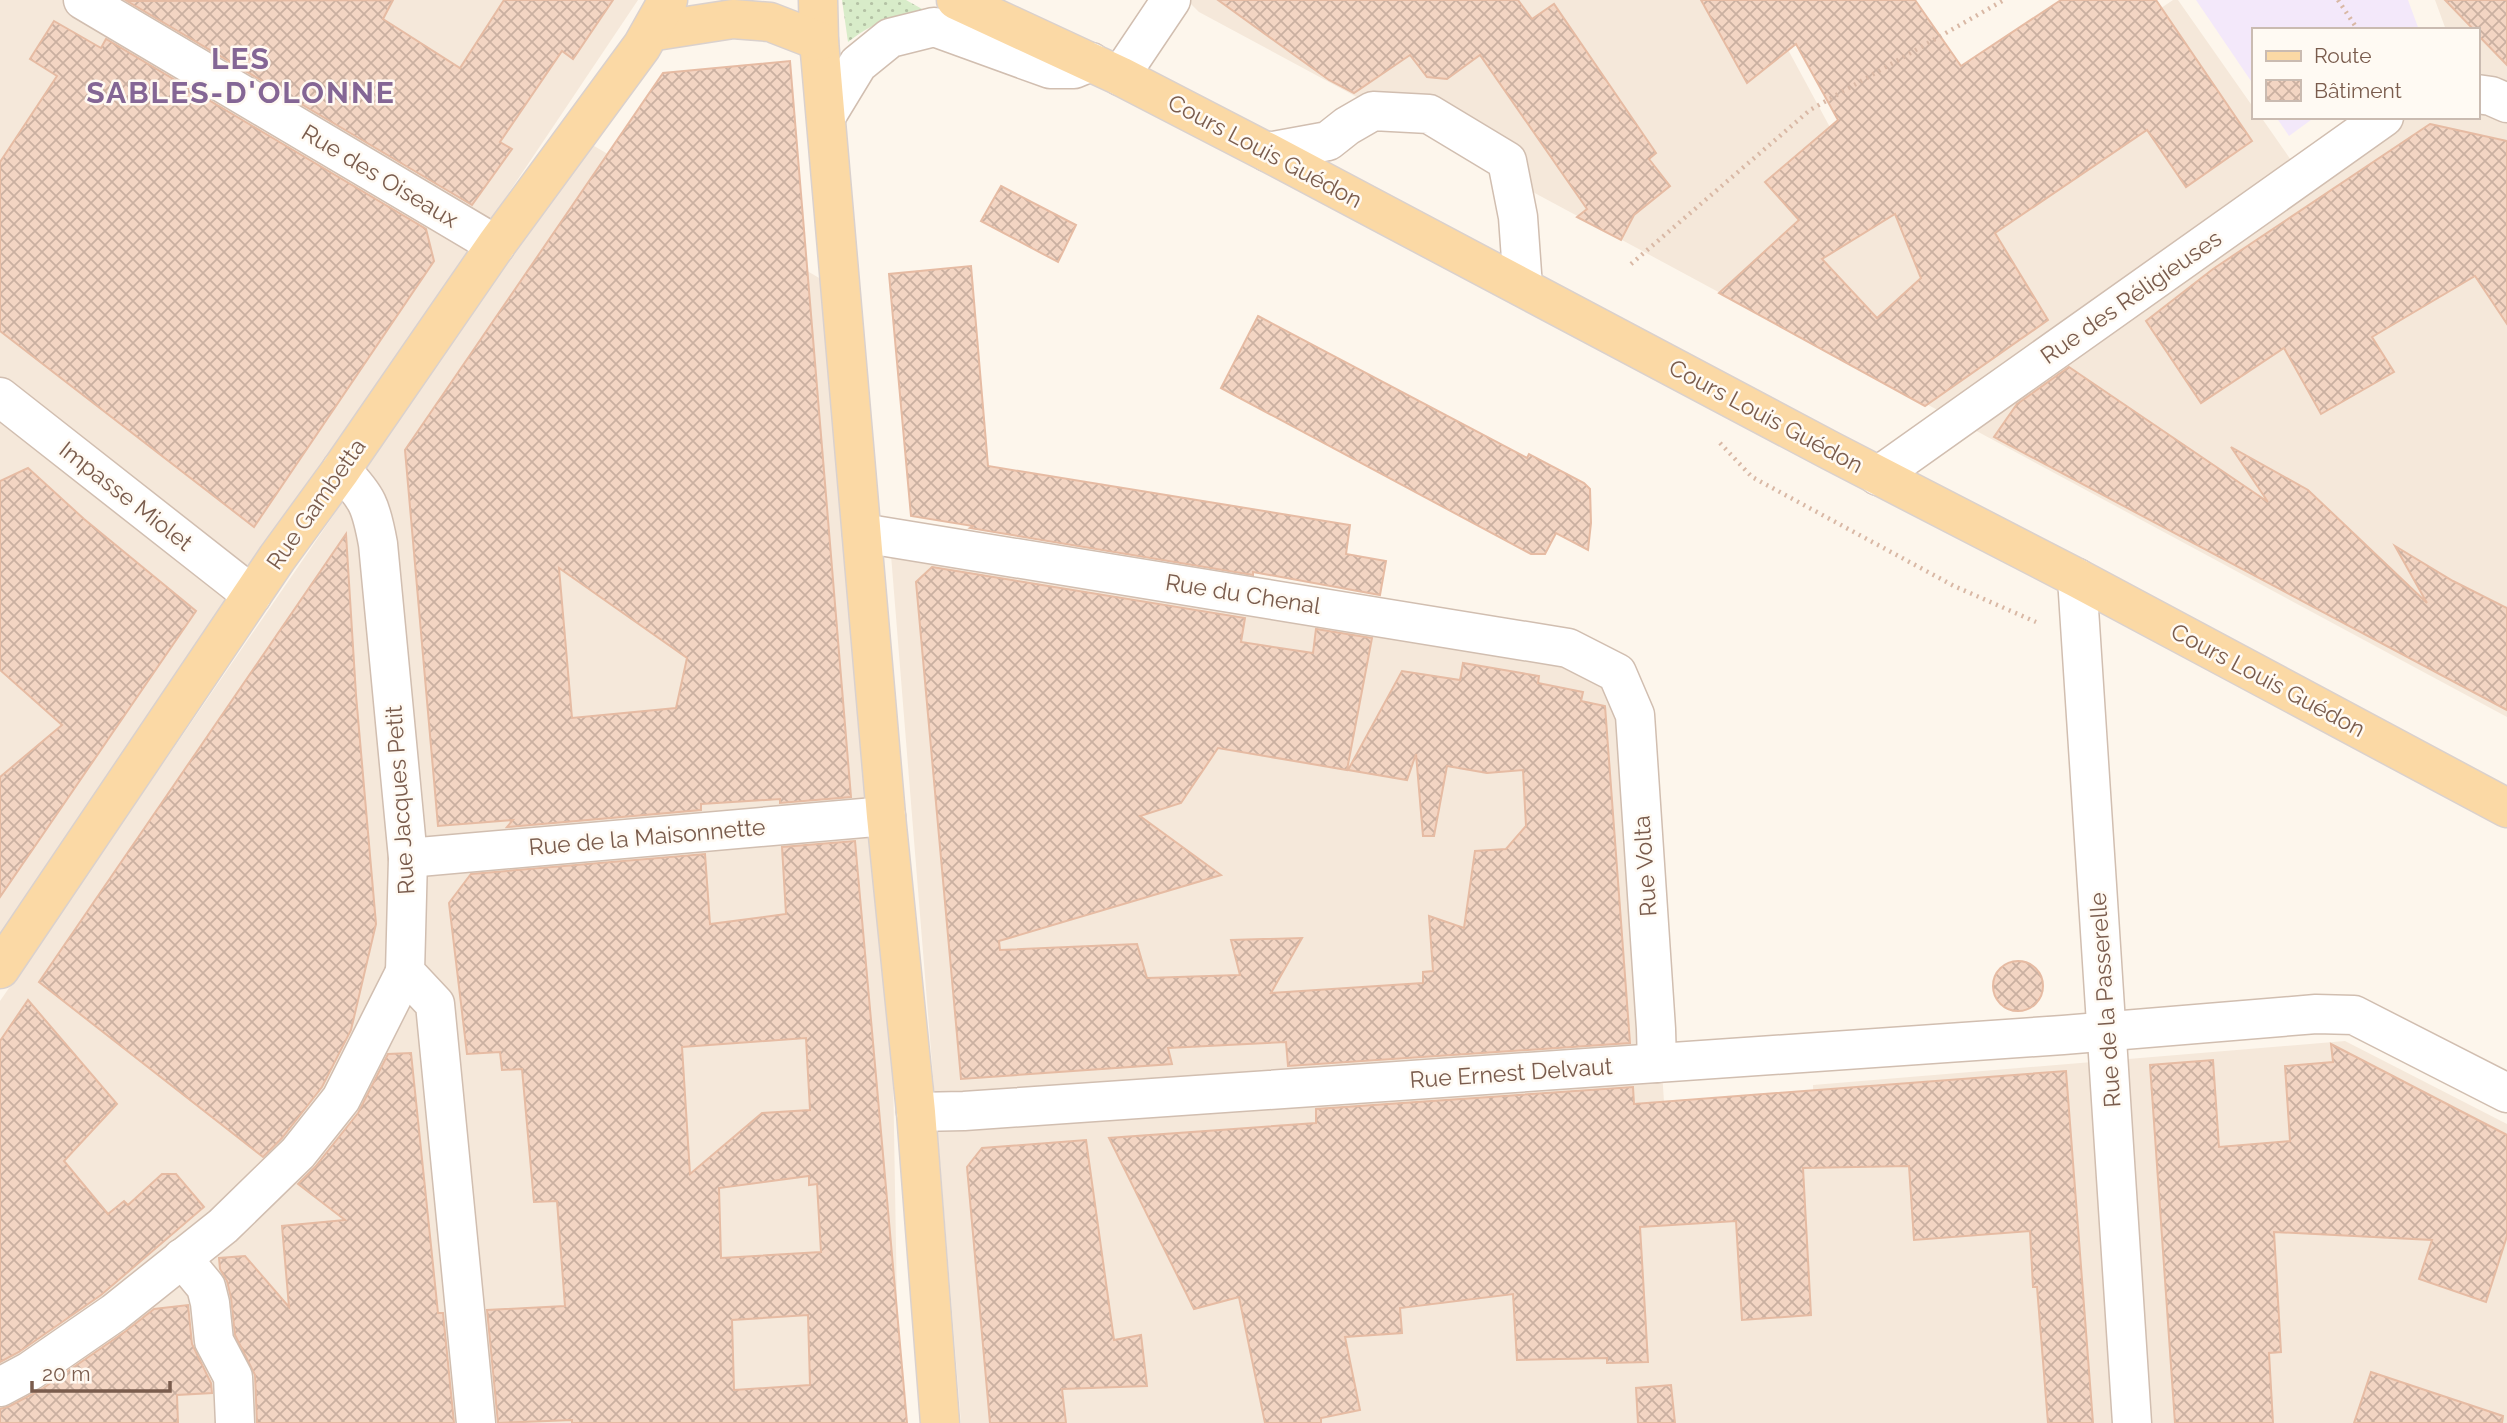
<svg xmlns="http://www.w3.org/2000/svg" width="2507" height="1423" viewBox="0 0 2507 1423" font-family="Raleway,sans-serif">
	<defs>
		<pattern id="green-dots" width="8" height="8" patternUnits="userSpaceOnUse" patternTransform="scale(1.75)"><rect width="8" height="8" fill="#d8ecc9"/><path d="M2 2h.1M6 6h.1" fill="none" stroke="#b4c2a5" stroke-width="1.8" stroke-linecap="round"/></pattern>
		<pattern id="building-cross-hatch" width="8" height="8" patternUnits="userSpaceOnUse" patternTransform="scale(1.75)"><rect width="8" height="8" fill="#f3d5c3"/><path d="M0 0l8 8M0 8l8-8" fill="none" stroke="#cab0a1"/></pattern>
	</defs>
	<rect width="100%" height="100%" fill="#fdf6ec"/>
	<g fill="#f5e8da">
		<path d="M0 0H638L494 215 0 935Z"/>
		<path d="M1187 0H1761L1871 203 2173 0H2178L2253 107V117H2261L2293 163 2356 117H2477V30H2446L2435 0H2507V717L1199 12Z"/>
		<path d="M589 143 826 282 892 1012 899 1423H0V1001Z"/>
		<path d="M891 555 1635 664 1667 1147 1815 1144 1813 1085 2345 1041 2507 1124V1423H961Z"/>
	</g>
	<g fill="#f3e8fa">
		<path d="M2196 0H2408L2419 30H2253V84Z"/>
		<path d="M2276 117H2315L2289 136Z"/>
	</g>
	<path fill="url(#green-dots)" d="M842 0H906L931 14C894 16 878 19 848 42Z"/>
	<g fill="url(#building-cross-hatch)" stroke="#e6bba3" stroke-width="2" fill-rule="evenodd">
		<path d="M393 0 383 19 460 68 504 0H613L573 59 562 51 500 142 512 149 472 205 127 1Z"/>
		<path d="M1218 0H1518L1532 19 1554 4 1656 153 1649 159 1670 186 1634 215 1621 240 1577 217 1587 209 1480 55 1447 79 1427 77 1410 55 1354 93 1329 80Z"/>
		<path d="M1701 0H1915L1961 66 2061 0H2156L2252 141 2186 187 2147 130 1995 233 2048 320 1925 406 1719 293 1799 220 1765 182 1838 120 1796 44 1747 83ZM1895 214 1921 278 1877 318 1822 259Z"/>
		<path d="M2445 0H2507V65L2477 34V30H2474Z"/>
		<path d="M54 21 101 48 106 39 426 229 434 261 254 527 0 331V162L57 76 30 59Z"/>
		<path d="M790 61 851 797 780 803V799L701 804V810L507 827 513 820 438 826 405 450 663 73ZM559 568 687 658 676 708 572 718Z"/>
		<path d="M2430 124 2507 141V324L2475 276 2372 337 2394 372 2321 414 2284 348 2201 403 2146 321 2213 269Z"/>
		<path d="M1001 186 1076 225 1058 262 981 221Z"/>
		<path d="M971 266 988 466 1350 525 1346 554 1386 561 1380 595 1253 572V575L970 528 973 526 911 516 889 274Z"/>
		<path d="M1258 316 1527 458 1529 454 1584 483 1590 489 1591 523 1588 550 1556 533 1545 554H1531L1221 388Z"/>
		<path d="M2069 367 2268 502 2231 447 2308 490 2427 603 2395 546 2453 581 2507 608V710L1994 437 2017 404Z"/>
		<path d="M28 468 84 519 196 611 0 897V777L62 725 0 670V481Z"/>
		<path d="M346 534 356 695 376 924 351 1030 322 1087 282 1138 263 1157 39 982Z"/>
		<path d="M932 567 1245 618 1241 642 1313 653 1316 629 1372 638 1347 770 1218 748 1181 803 1140 816 1221 875 999 941 1000 950 1137 944 1147 978 1240 975 1231 940 1302 938 1271 993 1423 983V972L1433 971 1429 916 1464 928 1475 851 1506 849 1526 826 1523 770 1487 773 1447 766 1434 836H1423L1416 754 1407 780 1348 770 1402 671 1460 680 1463 663 1539 676 1538 683 1583 692 1581 701 1605 706 1630 1043 1288 1066 1286 1042 1247 1044 1168 1048 1172 1064 961 1079 916 582Z"/>
		<path d="M855 841 907 1423H572V1420L498 1423 487 1310 565 1306 557 1201 534 1202 522 1069 502 1070 500 1052 467 1054 449 903 471 874 705 854 710 924 786 914 782 847ZM806 1038 810 1110 762 1113 690 1174 682 1047ZM809 1176V1185L817 1184 821 1252 721 1258 719 1188ZM808 1315 810 1385 734 1390 732 1320Z"/>
		<circle cx="2018" cy="986" r="25"/>
		<path d="M28 1000 117 1104 64 1161 108 1214 124 1201 128 1205 162 1174H176L204 1207 101 1295 19 1352 0 1362V1041Z"/>
		<path d="M2331 1044 2507 1135V1236L2486 1302 2419 1279 2432 1240 2274 1232 2281 1352 2269 1353 2273 1423H2175L2150 1065 2213 1060 2219 1147 2290 1141 2285 1066 2333 1062Z"/>
		<path d="M411 1053 438 1313H443L454 1423H257L255 1375 235 1335 231 1298 227 1281 220 1269 219 1258 245 1256 289 1307 282 1226 345 1220 298 1184 315 1167 358 1113 388 1054Z"/>
		<path d="M2066 1071 2093 1423H2048L2037 1287H2033L2030 1231 1914 1240 1909 1166 1803 1168 1811 1315 1742 1320 1736 1221 1640 1227 1648 1362 1607 1363V1358L1517 1360 1513 1294 1400 1308 1402 1333 1345 1337 1360 1410 1321 1418V1423H1265L1239 1297 1194 1309 1109 1138 1316 1123V1109L1633 1087 1634 1104Z"/>
		<path d="M1086 1140 1114 1340 1141 1335 1147 1386 1062 1389 1066 1423H990L967 1167 982 1148Z"/>
		<path d="M188 1305 192 1344 211 1383 212 1393 177 1395 178 1423H0V1409L10 1406 42 1389 126 1331 154 1309Z"/>
		<path d="M2371 1372 2503 1416 2502 1423H2354Z"/>
		<path d="M1671 1385 1675 1423H1638L1636 1388Z"/>
	</g>
	<g fill="none" stroke-linecap="round" stroke-linejoin="round">
		<g stroke="#d1beb0" stroke-width="41">
			<g id="minor">
				<path d="M83 0 496 245"/>
				<path d="M1120 76 1171 0"/>
				<path d="M2477 94 2491 96 2507 103"/>
				<path d="M827 115 858 64 890 38 934 27 1050 69H1074L1091 62"/>
				<path d="M1267 152 1328 141 1347 126 1373 111 1429 114 1507 161 1518 217 1523 287"/>
				<path d="M0 397 252 595"/>
				<path d="M341 470C368 498 371 506 378 544L408 858 405 972 435 1004 476 1423"/>
				<path d="M1878 476 2384 117"/>
				<path d="M862 533 1568 648 1617 673 1635 715 1656 1029 1657 1063"/>
				<path d="M2077 578 2132 1423"/>
				<path d="M408 858 886 816"/>
				<path d="M916 1112 964 1111 2063 1035 2316 1014 2354 1015 2507 1093"/>
				<path d="M182 1258 206 1287 210 1303 214 1341 233 1377 235 1423"/>
				<path d="M0 1387 30 1371 114 1313 223 1226 298 1153 341 1099 405 972"/>
			</g>
		</g>
		<g stroke="#dad1cd" stroke-width="41">
			<g id="major">
				<path d="M818 0 819 41 886 816 916 1112 940 1423"/>
				<path d="M956 0 1120 76 1267 152 1831 451 2077 578 2507 808"/>
				<path d="M662 30 733 19 770 22 819 41"/>
				<path d="M0 969 277 558 341 470 496 245 642 46 668 0"/>
			</g>
		</g>
		<g stroke="#d9b8a5" stroke-width="4.5" stroke-dasharray="2 5" stroke-linecap="butt">
			<path d="M2338 0 2358 30"/>
			<path d="M1631 264 1810 110 2004 0"/>
			<path d="M1720 443 1752 477 1954 586 2036 622"/>
		</g>
		<use href="#minor" stroke="#fff" stroke-width="38"/>
		<use href="#major" stroke="#fbd9a5" stroke-width="38"/>
	</g>
	<g text-anchor="middle" stroke-width="5" stroke-linejoin="round" paint-order="stroke">
		<g font-size="23" fill="#7a5c4d" stroke="#fffaf3">
			<text transform="translate(1265 151) rotate(28)" y="8">Cours Louis Guédon</text>
			<text transform="translate(380 176) rotate(31)" y="8">Rue des Oiseaux</text>
			<text transform="translate(2131 297) rotate(-35)" y="8">Rue des Réligieuses</text>
			<text transform="translate(1766 416) rotate(28)" y="8">Cours Louis Guédon</text>
			<text transform="translate(126 496) rotate(38)" y="8">Impasse Miolet</text>
			<text transform="translate(316 504) rotate(-55)" y="8">Rue Gambetta</text>
			<text transform="translate(1243 594) rotate(9)" y="8">Rue du Chenal</text>
			<text transform="translate(2268 680) rotate(28)" y="8">Cours Louis Guédon</text>
			<text transform="translate(400 800) rotate(-94)" y="8">Rue Jacques Petit</text>
			<text transform="translate(647 837) rotate(-5)" y="8">Rue de la Maisonnette</text>
			<text transform="translate(1645 866) rotate(-94)" y="8">Rue Volta</text>
			<text transform="translate(2105 1000) rotate(-94)" y="8">Rue de la Passerelle</text>
			<text transform="translate(1511 1073) rotate(-4)" y="8">Rue Ernest Delvaut</text>
		</g>
		<g font-size="30" font-weight="bold" letter-spacing="2" fill="#846695" stroke="#fffaf3">
			<text x="241" y="69">LES<tspan x="241" dy="34">SABLES-D'OLONNE</tspan></text>
		</g>
	</g>
	<rect x="2252" y="28" width="228" height="91" fill="#fffaf3" stroke="#cabbb1" stroke-width="2"/>
	<rect x="2266" y="51" width="35" height="10" fill="#fbd9a5" stroke="#cabbb1" stroke-width="2"/>
	<text x="2314" y="63" font-size="21" fill="#7a5c4d">Route</text>
	<rect x="2266" y="80" width="35" height="21" fill="url(#building-cross-hatch)" stroke="#cabbb1" stroke-width="2"/>
	<text x="2314" y="98" font-size="21" fill="#7a5c4d">Bâtiment</text>
	<path d="M32 1381v10h138v-10" fill="none" stroke="#7a5c4d" stroke-width="3.5"/>
	<text x="42" y="1381" font-size="21" fill="#7a5c4d" stroke="#fffaf3" stroke-width="5" paint-order="stroke">20 m</text>
</svg>
